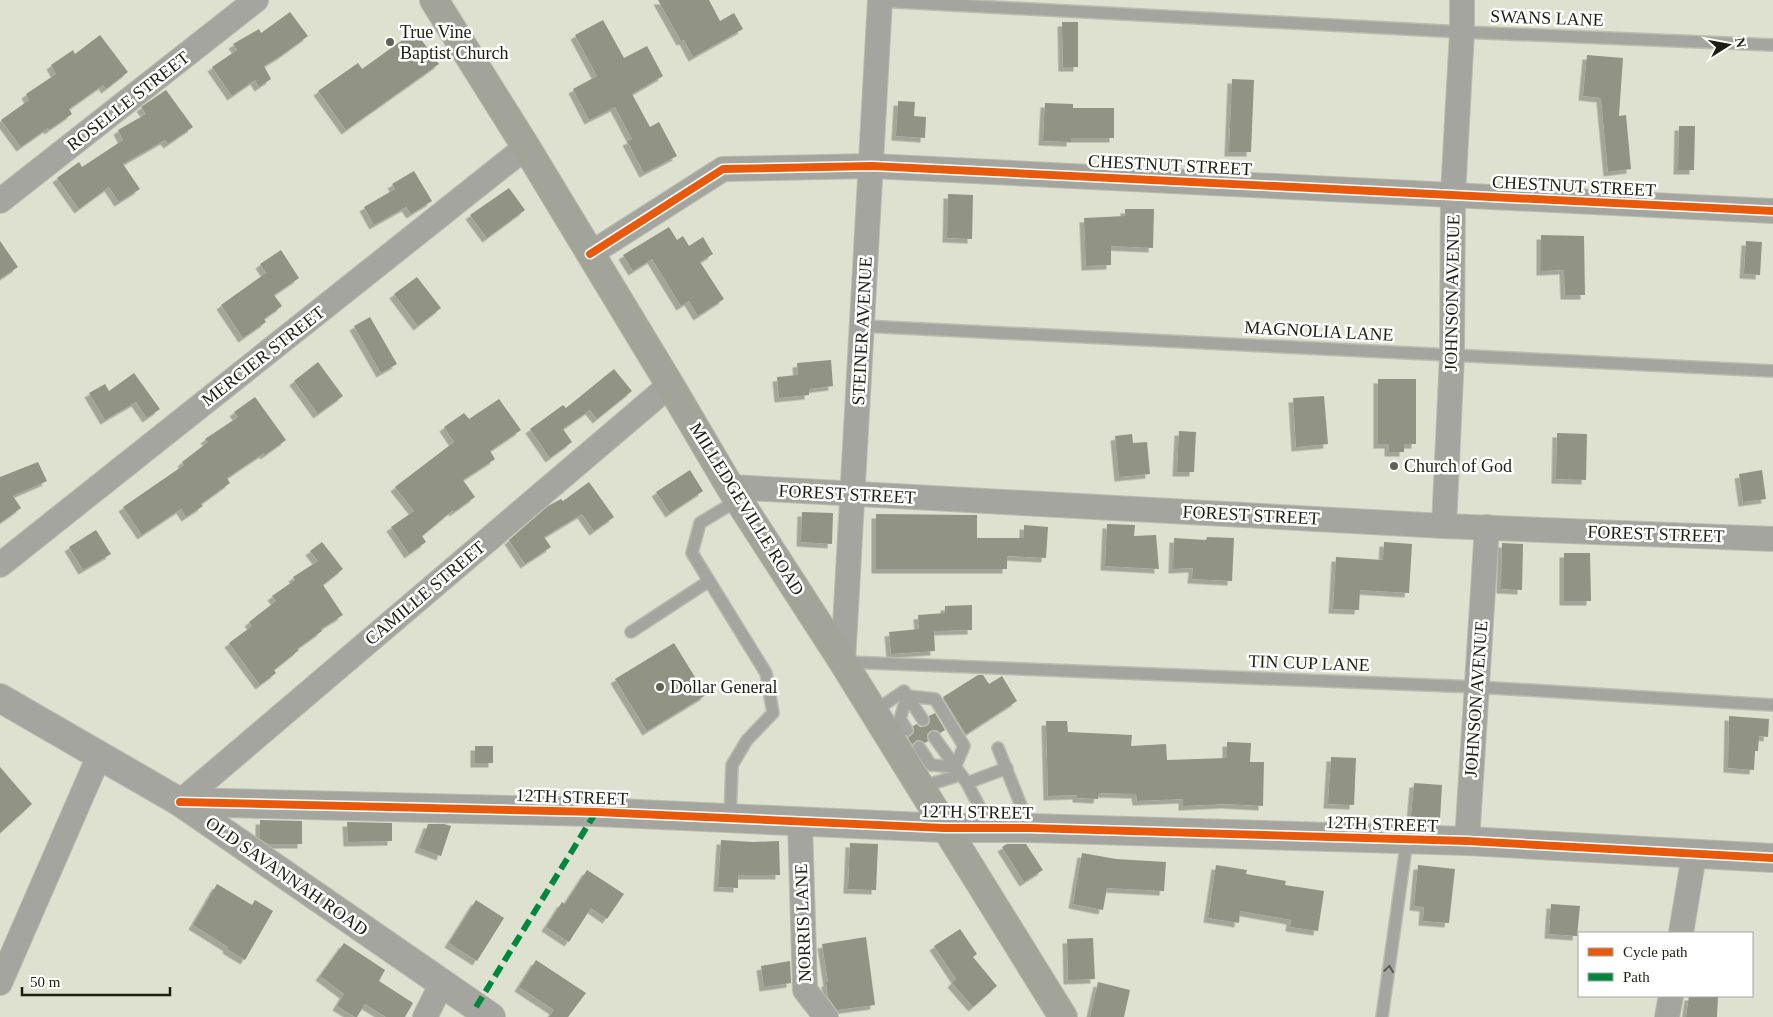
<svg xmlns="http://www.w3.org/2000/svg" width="1773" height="1017" viewBox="0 0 1773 1017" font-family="Georgia,serif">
	<defs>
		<filter id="shadow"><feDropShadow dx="-4.5" dy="4.5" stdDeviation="0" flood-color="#0004"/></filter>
	</defs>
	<rect width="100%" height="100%" fill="#dee1cf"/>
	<g fill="#919385" filter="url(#shadow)">
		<path d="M658 0H709L720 21 734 13 743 29 693 57 684 40 681 41Z"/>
		<path d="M290 12 308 36 282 55 264 66 271 79 259 87 255 80 232 96 212 67 237 50 233 44 259 29 261 33Z"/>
		<path d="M603 20 624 58 647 46 663 76 632 94 650 127 659 122 677 156 644 173 627 141 632 139 615 107 589 120 573 89 597 76 575 35Z"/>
		<path d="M1062 22H1078V67H1063Z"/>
		<path d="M415 31 439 64 346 130 318 91 358 63 362 69Z"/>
		<path d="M100 35 128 72 106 89 103 85 69 109 72 114 49 130 48 128 21 147 1 120 29 100 26 94 56 74 51 65 73 50 75 54Z"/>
		<path d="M1587 55 1623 58 1619 116 1626 115 1631 169 1608 172 1601 98 1583 96Z"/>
		<path d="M1232 79 1254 80 1251 152H1229Z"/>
		<path d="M166 90 193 127 168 144 165 140 123 164 140 189 119 202 109 187 79 209 57 178 79 162 82 167 123 140 118 130 146 114 141 107Z"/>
		<path d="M898 101 915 102 914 116 926 117 925 138 896 136Z"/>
		<path d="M1045 103 1073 104V108H1114V138H1071V142L1043 141Z"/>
		<path d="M1679 126H1695L1694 170H1678Z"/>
		<path d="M414 171 432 201 411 214 406 207 374 225 364 207 395 189 392 184Z"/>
		<path d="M509 188 525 210 487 238 470 215Z"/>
		<path d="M948 194 973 195 972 239 947 238Z"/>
		<path d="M1125 209H1154L1153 248 1111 246V265L1086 266 1084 218 1125 216Z"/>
		<path d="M669 227 677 240 683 236 689 246 703 237 713 254 700 262 724 299 698 316 689 301 681 306 652 259 633 271 623 255Z"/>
		<path d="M1541 235 1584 236 1585 295H1565L1564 270 1541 271Z"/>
		<path d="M0 241 18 267 0 279Z"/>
		<path d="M1746 241 1762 242 1760 275 1744 274Z"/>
		<path d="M281 250 299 278 274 295 282 306 264 319 266 322 243 338 221 305 266 273 260 264Z"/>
		<path d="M417 277 441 308 418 326 394 294Z"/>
		<path d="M370 317 397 364 381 373 354 326Z"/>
		<path d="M831 360 833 386 809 389V395L779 398 777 377 798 375 797 363Z"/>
		<path d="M318 362 343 396 318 414 294 381Z"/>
		<path d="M614 369 632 391 597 419 590 410 563 429 572 442 550 458 530 429 563 405 566 408Z"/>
		<path d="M134 373 160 409 147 418 136 402 105 420 89 393 105 384 109 391Z"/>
		<path d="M1378 379H1416V444H1404V452H1389V444H1378Z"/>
		<path d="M1324 396 1328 444 1296 447 1293 398Z"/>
		<path d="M255 397 286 440 265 455 264 453 227 478 230 483 201 504 203 506 186 517 181 509 142 535 123 507 184 465 182 462 208 442 205 439 238 417 234 412Z"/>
		<path d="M499 399 521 430 490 451 495 459 463 480 475 497 454 512 453 510 422 536 426 542 409 554 391 527 414 511 395 487 454 442 444 427 464 413 469 419Z"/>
		<path d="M1179 431 1196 432 1194 472H1177Z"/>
		<path d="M1557 433 1587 434 1586 480 1556 479Z"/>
		<path d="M1132 434 1133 443 1147 442 1150 474 1119 477 1115 436Z"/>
		<path d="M38 462 47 481 13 496 21 508 0 523V477Z"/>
		<path d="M690 470 703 491 670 513 656 492Z"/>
		<path d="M1762 470 1766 499 1743 502 1739 474Z"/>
		<path d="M589 482 614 517 594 531 582 514 544 537 551 547 525 564 509 540 548 506 561 499 563 501Z"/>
		<path d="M802 512 833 513 832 544 801 542Z"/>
		<path d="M876 514 977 515V538H1024V525L1048 527 1046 558 1007 556V569H876Z"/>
		<path d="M1107 524 1135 525 1134 536 1156 535 1159 569 1105 566Z"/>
		<path d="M96 530 111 554 83 570 69 547Z"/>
		<path d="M1207 537 1234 538 1232 581 1192 579 1193 568 1173 569 1174 538 1206 540Z"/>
		<path d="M322 542 343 569 323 585 343 615 321 629 322 631 297 649 299 650 274 670 276 673 260 685 229 643 252 626 249 622 276 601 272 596 295 580 293 577 318 561 310 551Z"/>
		<path d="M1384 542 1412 544 1409 593 1360 590 1359 610 1333 609 1336 557 1383 560Z"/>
		<path d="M1502 543 1523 544 1522 590 1501 589Z"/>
		<path d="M1564 553H1590L1591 601H1564Z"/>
		<path d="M972 605V630L934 631 935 651 891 654 889 632 919 629 918 615 945 613V606Z"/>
		<path d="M674 643 706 695 647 731 615 679Z"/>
		<path d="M978 675H983L989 684 1002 676 1017 701 966 734 943 697Z"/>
		<path d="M935 713 945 730 940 733 937 730 930 731 927 734 928 741 925 743 918 740 912 744 908 737 914 733 913 726 917 724 920 727 927 726 930 723 929 716Z"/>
		<path d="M1729 716 1769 719 1768 737 1759 736 1758 751H1755L1754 770 1728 768Z"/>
		<path d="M1046 721H1067L1068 732 1132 735 1131 746 1166 744 1167 760 1227 758V742L1251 743 1250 762H1264L1263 806 1226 804 1183 806V799L1137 801 1136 794 1099 793 1098 799 1077 798V795L1048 796Z"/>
		<rect x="475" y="746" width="18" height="17"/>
		<path d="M1331 757 1356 758 1354 805 1328 804Z"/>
		<path d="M0 767 32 804 0 833Z"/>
		<path d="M1414 783 1442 785 1440 819 1411 817Z"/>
		<path d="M260 820 302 821V844H268L260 839Z"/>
		<path d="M347 822 392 823V841L348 842Z"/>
		<path d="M428 824H444L451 826 441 856 419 848Z"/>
		<path d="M721 840 753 842 779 841 780 875H738V888L718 887Z"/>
		<path d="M850 843 878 844 876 890 848 889Z"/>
		<path d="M1007 844H1026L1043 870 1024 882 1002 847Z"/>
		<path d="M1082 853 1116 859 1166 862 1164 891 1107 888 1103 910 1073 904Z"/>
		<path d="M1216 865 1247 870 1246 874 1286 881 1285 885 1324 891 1318 931 1290 927 1291 920 1240 911 1239 923 1208 918Z"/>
		<path d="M1418 865 1455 869 1449 923 1423 921 1424 907 1414 906Z"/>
		<path d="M587 870 624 894 607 919 591 908 569 942 546 927 562 902 565 904Z"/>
		<path d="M217 884 252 905 255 900 273 911 245 960 227 949 228 947 193 925Z"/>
		<path d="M476 900 504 918 477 961 449 943Z"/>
		<path d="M1551 904 1580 906 1577 936 1549 934Z"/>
		<path d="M960 929 977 954 973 957 997 986 973 1007 952 983 956 979 934 946Z"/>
		<path d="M866 937 875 1005 837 1010 828 997 826 982H828L822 944Z"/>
		<path d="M1093 938 1095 979 1068 980 1067 939Z"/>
		<path d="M344 943 385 970 379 981 413 1003 405 1017H386L365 1004 357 1017H355L337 1006 344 994 320 976Z"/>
		<path d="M536 960 586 993 568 1017H549L554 1010 519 987Z"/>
		<path d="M790 961 791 983 764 987 761 966Z"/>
		<path d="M1098 982 1130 990 1124 1017H1090Z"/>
		<path d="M1689 996H1718L1717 1017H1686Z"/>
	</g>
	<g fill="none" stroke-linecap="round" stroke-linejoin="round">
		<g stroke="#babcaf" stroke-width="14">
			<g id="service">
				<path d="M878 1 1462 32 1773 45"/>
				<path d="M863 326 1773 371"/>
				<path d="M631 632 709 581"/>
				<path d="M846 662 1477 687 1773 705"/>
				<path d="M907 696 935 699 964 746 955 767"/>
				<path d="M907 696 900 719 907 730"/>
				<path d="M873 712 904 691 923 720"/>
				<path d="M934 737 967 783 990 827"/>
				<path d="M919 747 931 765 955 767"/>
				<path d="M998 748 1030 828"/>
				<path d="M967 783 1007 768"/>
				<path d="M921 787 960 775"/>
				<path d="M730 819 732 765 747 740 773 713 766 673 692 553 700 523 738 500"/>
				<path d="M1382 1017 1407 840"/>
			</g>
		</g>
		<g stroke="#babcaf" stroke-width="26">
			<g id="minor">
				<path d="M0 201 256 0"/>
				<path d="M590 254 723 169 872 166 1773 211"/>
				<path d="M730 487 1444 526 1773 539"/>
				<path d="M1444 526 1452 355 1453 194 1462 32V0"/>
				<path d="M0 565 526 147"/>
				<path d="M843 662 880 0"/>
				<path d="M180 802 670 385"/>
				<path d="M800 822 805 990 826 1017"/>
				<path d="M1467 841 1487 527"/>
				<path d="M1681 933 1694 855"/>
				<path d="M0 983 99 756"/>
				<path d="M425 1017 442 983"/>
				<path d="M1667 1017 1671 996"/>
			</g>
		</g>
		<g stroke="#babcaf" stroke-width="30">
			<g id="tertiary">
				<path d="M0 698 180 802 491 1017"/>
				<path d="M180 802 596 812 944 828H1030L1467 841 1773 858"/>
			</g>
		</g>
		<g stroke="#babcaf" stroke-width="30">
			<path id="secondary" d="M434 0 526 147 670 385 730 487 843 662 1063 1017"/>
		</g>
		<use href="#service" stroke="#a3a59e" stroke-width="11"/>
		<use href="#minor" stroke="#a3a59e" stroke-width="24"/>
		<use href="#tertiary" stroke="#a3a59e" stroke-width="28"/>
		<use href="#secondary" stroke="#a2a49a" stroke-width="28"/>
		<path stroke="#00873e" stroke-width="6" stroke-dasharray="12 6" stroke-linecap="butt" d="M476 1007 596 812"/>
		<g stroke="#fff" stroke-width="11">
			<g id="cycleway">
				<path d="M590 254 723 169 872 166 1773 211"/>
				<path d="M180 802 596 812 944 828H1030L1467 841 1773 858"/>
			</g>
		</g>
		<use href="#cycleway" stroke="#e8590c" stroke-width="8"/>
	</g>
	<defs><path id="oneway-chevron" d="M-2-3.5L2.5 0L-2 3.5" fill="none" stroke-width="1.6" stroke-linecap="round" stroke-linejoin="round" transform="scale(1.25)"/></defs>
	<use stroke="#595b51" href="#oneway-chevron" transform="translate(1389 969) rotate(-82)"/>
	<g fill="#606254" stroke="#fff" stroke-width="2">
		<circle cx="390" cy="42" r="5"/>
		<circle cx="1394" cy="466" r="5"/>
		<circle cx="660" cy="687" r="5"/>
	</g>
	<g text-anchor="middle" stroke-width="5" stroke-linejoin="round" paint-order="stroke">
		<g font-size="18" fill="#1c1e12" stroke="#fff">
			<text transform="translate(1547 18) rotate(2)" y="6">SWANS LANE</text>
			<text transform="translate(128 101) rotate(-38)" y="6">ROSELLE STREET</text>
			<text transform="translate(1170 165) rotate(3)" y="6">CHESTNUT STREET</text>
			<text transform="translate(1574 186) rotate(3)" y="6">CHESTNUT STREET</text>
			<text transform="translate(1452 293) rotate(-89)" y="6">JOHNSON AVENUE</text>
			<text transform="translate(862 331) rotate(-87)" y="6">STEINER AVENUE</text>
			<text transform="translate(1319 331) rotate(3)" y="6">MAGNOLIA LANE</text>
			<text transform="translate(263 356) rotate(-38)" y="6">MERCIER STREET</text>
			<text transform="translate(847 494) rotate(3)" y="6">FOREST STREET</text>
			<text transform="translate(747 509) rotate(58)" y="6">MILLEDGEVILLE ROAD</text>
			<text transform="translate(1251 515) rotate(3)" y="6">FOREST STREET</text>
			<text transform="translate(1656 534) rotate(2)" y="6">FOREST STREET</text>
			<text transform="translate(425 593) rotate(-40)" y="6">CAMILLE STREET</text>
			<text transform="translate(1309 663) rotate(2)" y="6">TIN CUP LANE</text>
			<text transform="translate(1476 699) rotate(-86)" y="6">JOHNSON AVENUE</text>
			<text transform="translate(572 797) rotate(2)" y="6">12TH STREET</text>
			<text transform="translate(977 812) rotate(1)" y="6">12TH STREET</text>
			<text transform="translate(1382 824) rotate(2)" y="6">12TH STREET</text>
			<text transform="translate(287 876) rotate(35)" y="6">OLD SAVANNAH ROAD</text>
			<text transform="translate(803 923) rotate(-92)" y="6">NORRIS LANE</text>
		</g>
		<g font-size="18" fill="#1c1e12" stroke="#fff" text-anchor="start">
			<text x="400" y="38">True Vine<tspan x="400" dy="21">Baptist Church</tspan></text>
			<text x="1404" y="472">Church of God</text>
			<text x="670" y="693">Dollar General</text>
		</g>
	</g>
	<rect x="1578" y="932" width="175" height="65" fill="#ffffff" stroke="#a4a5a0"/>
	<rect x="1588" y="948" width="25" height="8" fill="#e8590c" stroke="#a4a5a0"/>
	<text x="1623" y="957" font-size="15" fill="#1c1e12">Cycle path</text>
	<rect x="1588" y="973" width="25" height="8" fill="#00873e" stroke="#a4a5a0"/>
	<text x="1623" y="982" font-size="15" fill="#1c1e12">Path</text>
	<g transform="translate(1728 45) rotate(79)" stroke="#ffffff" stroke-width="4" paint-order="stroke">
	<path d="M0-4L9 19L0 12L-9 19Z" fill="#1c1e12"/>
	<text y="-8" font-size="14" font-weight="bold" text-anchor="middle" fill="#1c1e12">N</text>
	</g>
	<path d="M22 987v8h148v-8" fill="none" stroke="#1c1e12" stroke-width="2.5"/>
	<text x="30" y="987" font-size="15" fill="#1c1e12" stroke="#ffffff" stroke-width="4" paint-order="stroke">50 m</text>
</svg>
